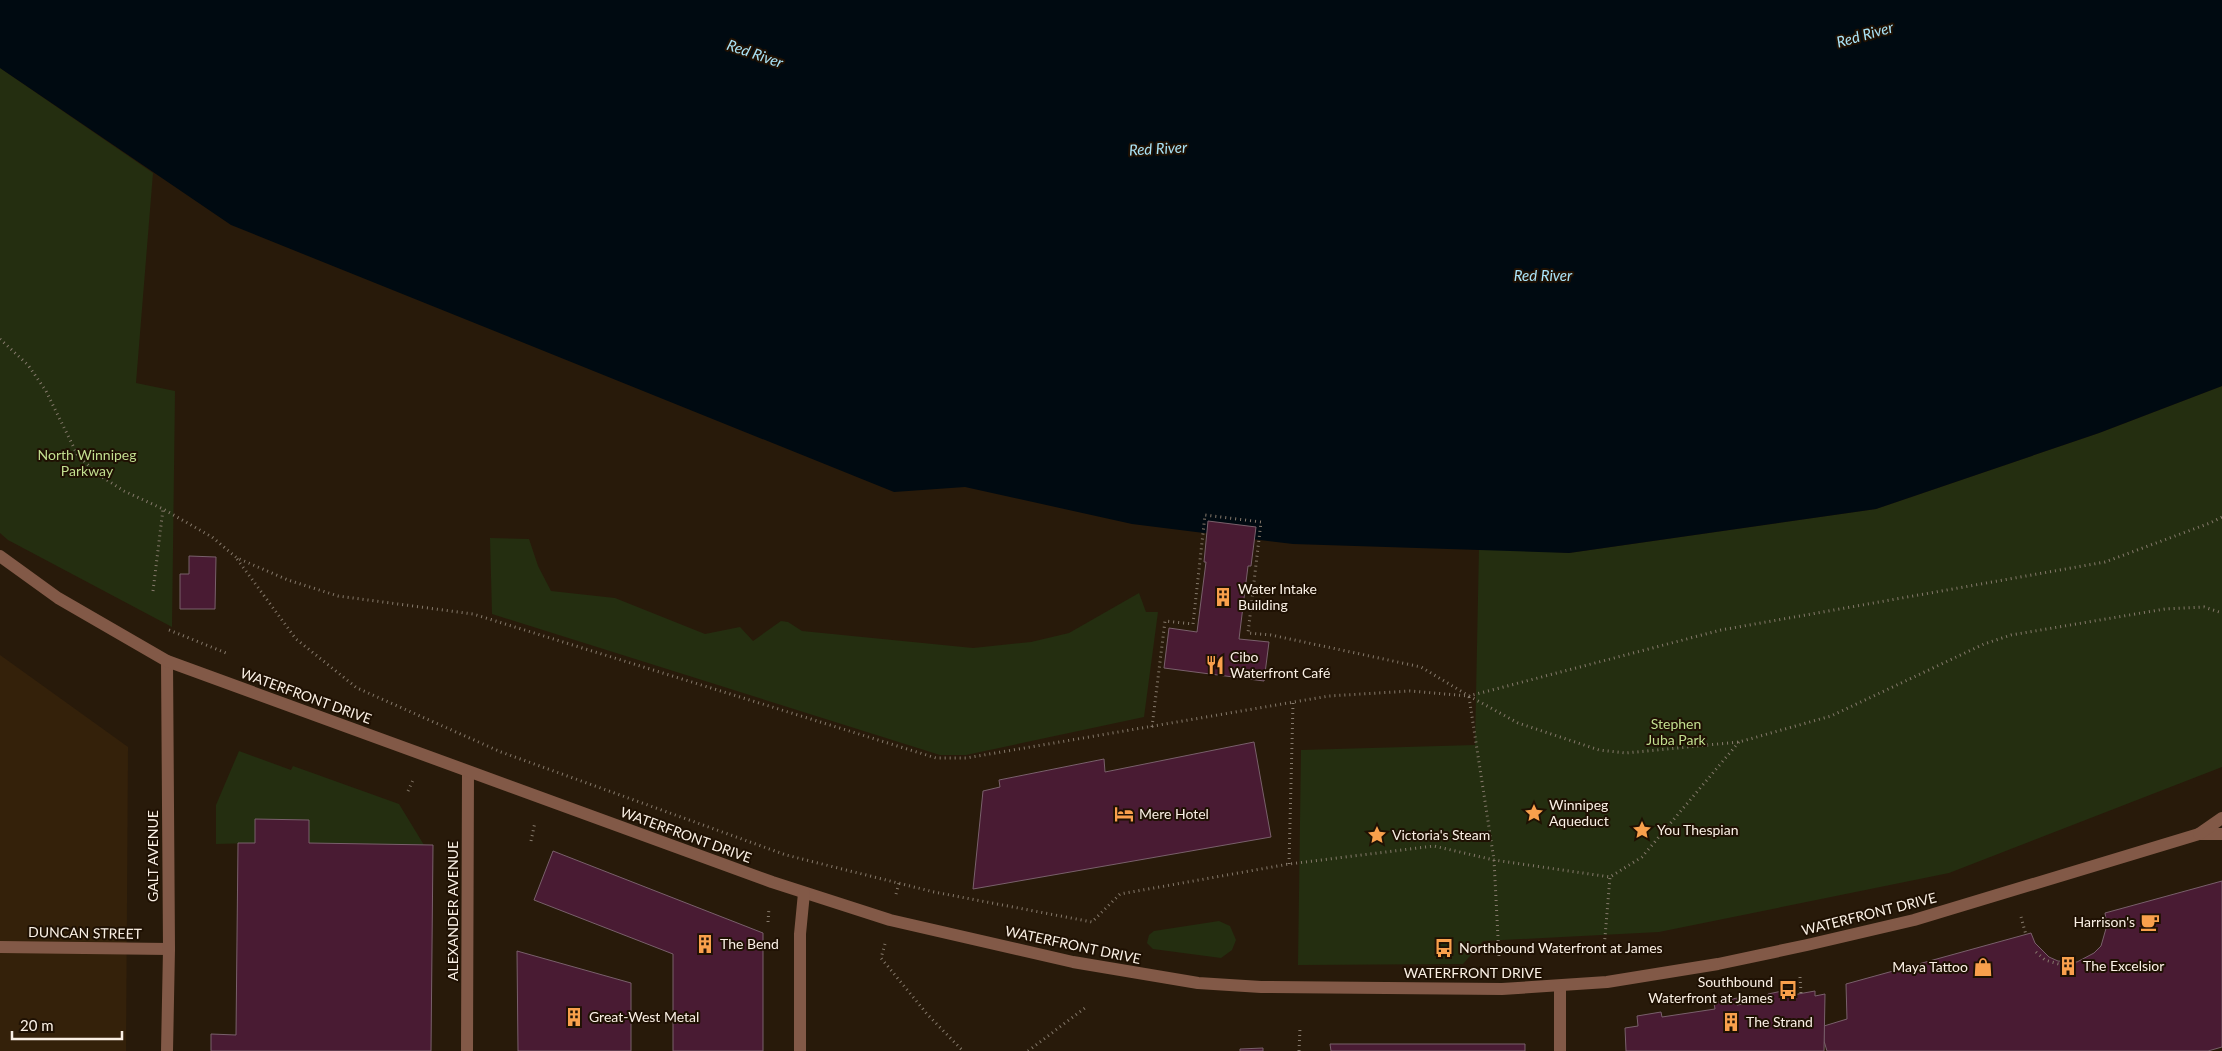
<svg xmlns="http://www.w3.org/2000/svg" width="2222" height="1051" viewBox="0 0 2222 1051" font-family="Lato,sans-serif">
	<rect width="100%" height="100%" fill="#281a0a"/>
	<path fill="#34210a" d="M0 655 128 747 126 1051H0Z"/>
	<g fill="#242e10">
		<path d="M0 68 153 173 136 383 175 391 172 627 8 540 0 533Z"/>
		<path d="M2222 386V767L1949 873 1659 932 1483 941 1463 964 1298 965 1301 750 1475 745 1479 547 1569 553 1876 509 2099 433Z"/>
		<path d="M490 538 529 539 538 566 551 591 615 598 705 634 740 627 753 641 781 621 788 622 802 631 973 648 1031 642 1069 633 1139 593 1146 612H1158L1144 717 966 755H940L492 614Z"/>
		<path d="M239 751 291 770 293 766 399 804 424 845 309 843V820L255 819V843L216 844V805Z"/>
		<path d="M1219 921 1230 926 1236 940 1232 950 1221 958 1153 949 1147 943 1149 935 1154 931Z"/>
	</g>
	<path fill="#000a11" d="M0 0H2222V386L2099 433 1876 509 1569 553 1293 544 1132 524 965 487 894 492 231 225 0 68Z"/>
	<g fill="#491b33" stroke="#79606b">
		<path d="M1208 521 1256 527 1251 566H1248L1239 639 1269 642 1264 681 1164 668 1169 628 1197 632 1206 562H1204Z"/>
		<path d="M189 556 216 557 215 609H180V574H189Z"/>
		<path d="M1254 742 1271 837 973 889 983 791 1000 787 999 780 1104 759 1105 772Z"/>
		<path d="M255 819 309 820V843L433 845 431 1051H211V1034L236 1035 238 843H255Z"/>
		<path d="M553 851 763 933V1051H673V954L534 900Z"/>
		<path d="M2222 881V1047L2208 1051H1827L1824 1041V1026L1847 1019 1846 984 2031 933 2035 943 2049 957 2058 961 2077 962 2094 953 2101 946 2107 925 2105 913Z"/>
		<path d="M517 951 631 983V1051H518Z"/>
		<path d="M1787 990V996L1815 991V996L1825 994 1824 1051H1626L1625 1028 1638 1026 1637 1016 1661 1012 1662 1017 1715 1009 1714 1003 1737 998V1005L1768 1000V994Z"/>
		<path d="M1330 1044H1525V1051H1331Z"/>
		<path d="M1263 1048V1051H1240V1049Z"/>
	</g>
	<g fill="none" stroke-linecap="round" stroke-linejoin="round">
		<g stroke="#867a6c" stroke-width="3" stroke-dasharray="1 4" stroke-linecap="butt">
			<path d="M0 339 28 365 46 391 77 454 96 473 124 491 163 509 212 537 237 558 288 580 338 596 473 614 936 758H966L1329 696 1410 691 1469 696 1518 723 1599 750 1626 753 1739 742 1831 716 1984 644 2011 635 2165 609 2204 607 2222 613"/>
			<path d="M237 559 296 639 357 688 501 752 786 855 934 892 1092 922 1120 894 1289 864 1434 846 1494 860 1610 877 1642 857 1739 742"/>
			<path d="M153 591 163 509"/>
			<path d="M169 630 226 653"/>
			<path d="M1469 697 1494 860 1499 957"/>
			<path d="M1152 727 1165 621 1193 624 1205 515 1261 522 1248 633 1271 635 1421 667 1469 696 1721 630 2105 562 2210 523 2222 517"/>
			<path d="M408 791 414 778"/>
			<path d="M531 841 535 822"/>
			<path d="M1289 864 1293 703"/>
			<path d="M896 894 899 883"/>
			<path d="M2021 917 2026 935"/>
			<path d="M768 922 769 908"/>
			<path d="M885 944 881 958 927 1014 963 1051"/>
			<path d="M1604 949 1610 877"/>
			<path d="M2036 952 2045 960 2062 965"/>
			<path d="M1800 977 1801 993"/>
			<path d="M1028 1051 1085 1008"/>
			<path d="M1299 1051 1300 1028"/>
		</g>
		<g stroke="#825947" stroke-width="12">
			<path d="M0 947 169 949"/>
			<path d="M1560 986V1051"/>
			<path d="M167 1051 169 949 167 661"/>
			<path d="M467 1051 468 772"/>
		</g>
		<g stroke="#825947" stroke-width="12">
			<path d="M0 556 58 598 167 661 772 882 890 920 1073 962 1198 983 1261 987 1502 989 1607 982 1718 964 1807 945 1914 920 2199 834H2222"/>
			<path d="M2199 834 2222 818"/>
			<path d="M800 1051V934L804 893"/>
		</g>
	</g>
	<defs>
		<g id="building-bare" transform="scale(1.5)"><path d="M-4-6H4V6H1V3H-1V6H-4ZM-2.5-4.3h1.7v1.8h-1.7ZM.8-4.3h1.7v1.8H.8ZM-2.5-1h1.7V.8h-1.7ZM.8-1h1.7V.8H.8Z" fill="#f9a04c" stroke="#1f1103" stroke-width="2.5" paint-order="stroke"/></g>
		<g id="restaurant-bare" transform="scale(1.5)"><path d="M-5-6h1v4h1v-4h1v4h1v-4h1v5L-1.5 .5V6h-2V.5L-5-1ZM5-6V6H3V1.5H1.5Q1.5-4 5-6Z" fill="#f9a04c" stroke="#1f1103" stroke-width="2.5" paint-order="stroke"/></g>
		<g id="sight-bare" transform="scale(1.5)"><path d="M0-6L1.8-2.2L6-1.7L2.9 1.2L3.7 5.4L0 3.3L-3.7 5.4L-2.9 1.2L-6-1.7L-1.8-2.2Z" fill="#f9a04c" stroke="#1f1103" stroke-width="2.5" paint-order="stroke"/></g>
		<g id="hotel-bare" transform="scale(1.5)"><path d="M-6-4.5h1.5V1H6V5H4.5V3h-9V5H-6ZM-4 0a1.8 1.8 0 1 1 3.6 0ZM.5 0V-2.5h3Q6-2.5 6 0Z" fill="#f9a04c" stroke="#1f1103" stroke-width="2.5" paint-order="stroke"/></g>
		<g id="cafe-bare" transform="scale(1.5)"><path d="M-5.5-4.5H6V0H3Q3 3.5 0 3.5H-2.5Q-5.5 3.5-5.5 0ZM3-3.2v2h1.7v-2ZM-6 4.5H4V6H-6Z" fill="#f9a04c" stroke="#1f1103" stroke-width="2.5" paint-order="stroke"/></g>
		<g id="bus-bare" transform="scale(1.5)"><path d="M-5-6H5V4H4V6H2V4H-2V6H-4V4H-5ZM-3.5-4V0h7V-4ZM-3.5 1.2v1.5H-2V1.2ZM2 1.2v1.5H3.5V1.2Z" fill="#f9a04c" stroke="#1f1103" stroke-width="2.5" paint-order="stroke"/></g>
		<g id="shop-bare" transform="scale(1.5)"><path d="M-5-2.5h2.3a2.7 3.5 0 0 1 5.4 0H5L5.5 6h-11ZM-1.5-2.5h3a1.5 2.3 0 0 0-3 0Z" fill="#f9a04c" stroke="#1f1103" stroke-width="2.5" paint-order="stroke"/></g>
	</defs>
	<g fill-rule="evenodd">
		<use href="#building-bare" x="1223" y="597"/>
		<use href="#restaurant-bare" x="1215" y="665"/>
		<use href="#sight-bare" x="1534" y="813"/>
		<use href="#hotel-bare" x="1124" y="814"/>
		<use href="#sight-bare" x="1642" y="830"/>
		<use href="#sight-bare" x="1377" y="835"/>
		<use href="#cafe-bare" x="2150" y="922"/>
		<use href="#building-bare" x="705" y="944"/>
		<use href="#bus-bare" x="1444" y="948"/>
		<use href="#building-bare" x="2068" y="966"/>
		<use href="#shop-bare" x="1983" y="967"/>
		<use href="#bus-bare" x="1788" y="990"/>
		<use href="#building-bare" x="574" y="1017"/>
		<use href="#building-bare" x="1731" y="1022"/>
	</g>
	<g text-anchor="middle" stroke-width="4" stroke-linejoin="round" paint-order="stroke">
		<g font-size="14" fill="#c2de8f" stroke="#1f1103">
			<text x="87" y="460">North Winnipeg<tspan x="87" dy="16">Parkway</tspan></text>
			<text x="1676" y="729">Stephen<tspan x="1676" dy="16">Juba Park</tspan></text>
		</g>
		<g font-size="14" fill="#faf0e5" stroke="#1f1103" text-anchor="start">
			<text x="1238" y="594">Water Intake<tspan x="1238" dy="16">Building</tspan></text>
			<text x="1230" y="662">Cibo<tspan x="1230" dy="16">Waterfront Café</tspan></text>
			<text x="1549" y="810">Winnipeg<tspan x="1549" dy="16">Aqueduct</tspan></text>
			<text x="1139" y="819">Mere Hotel</text>
			<text x="1657" y="835">You Thespian</text>
			<text x="1392" y="840">Victoria's Steam</text>
			<text x="2135" y="927" text-anchor="end">Harrison's</text>
			<text x="720" y="949">The Bend</text>
			<text x="1459" y="953">Northbound Waterfront at James</text>
			<text x="2083" y="971">The Excelsior</text>
			<text x="1968" y="972" text-anchor="end">Maya Tattoo</text>
			<text x="1773" y="987" text-anchor="end">Southbound<tspan x="1773" dy="16">Waterfront at James</tspan></text>
			<text x="589" y="1022">Great-West Metal</text>
			<text x="1746" y="1027">The Strand</text>
		</g>
		<g font-size="14" fill="#faf0e5" stroke="#1f1103">
			<text transform="translate(306 696) rotate(20)" y="5">WATERFRONT DRIVE</text>
			<text transform="translate(686 835) rotate(20)" y="5">WATERFRONT DRIVE</text>
			<text transform="translate(153 856) rotate(-90)" y="5">GALT AVENUE</text>
			<text transform="translate(453 911) rotate(-90)" y="5">ALEXANDER AVENUE</text>
			<text transform="translate(1869 914) rotate(-14)" y="5">WATERFRONT DRIVE</text>
			<text transform="translate(85 933) rotate(1)" y="5">DUNCAN STREET</text>
			<text transform="translate(1073 945) rotate(12)" y="5">WATERFRONT DRIVE</text>
			<text x="1473" y="978">WATERFRONT DRIVE</text>
		</g>
		<g font-size="15" font-style="italic" fill="#abe4f8" stroke="#1f1103">
			<text transform="translate(1865 35) rotate(-16)" y="5">Red River</text>
			<text transform="translate(755 54) rotate(19)" y="5">Red River</text>
			<text transform="translate(1158 149) rotate(-3)" y="5">Red River</text>
			<text x="1543" y="281">Red River</text>
		</g>
	</g>
	<path d="M12 1031v8h110v-8" fill="none" stroke="#faf0e5" stroke-width="2.5"/>
	<text x="20" y="1031" font-size="15" fill="#faf0e5" stroke="#1f1103" stroke-width="4" paint-order="stroke">20 m</text>
</svg>
